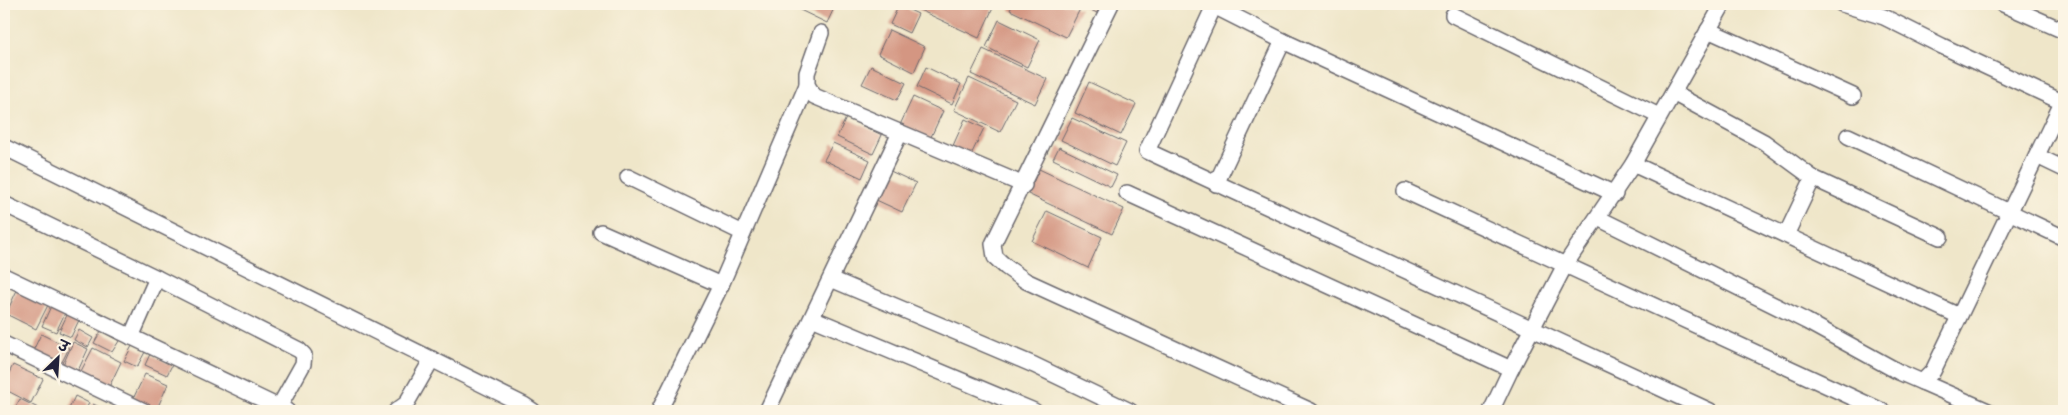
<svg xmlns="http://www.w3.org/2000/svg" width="2068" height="415" viewBox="0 0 2068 415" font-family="'Architects Daughter','Playpen Sans Deva',sans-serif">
	<rect width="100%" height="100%" fill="#fcf5e5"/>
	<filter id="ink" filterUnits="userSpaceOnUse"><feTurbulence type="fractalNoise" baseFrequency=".02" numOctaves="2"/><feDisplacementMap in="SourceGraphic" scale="10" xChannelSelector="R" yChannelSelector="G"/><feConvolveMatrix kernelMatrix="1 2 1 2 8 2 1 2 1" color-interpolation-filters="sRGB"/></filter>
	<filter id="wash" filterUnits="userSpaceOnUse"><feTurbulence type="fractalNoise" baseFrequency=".0096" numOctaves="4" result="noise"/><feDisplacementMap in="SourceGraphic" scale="20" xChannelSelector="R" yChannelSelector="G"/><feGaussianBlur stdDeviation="1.12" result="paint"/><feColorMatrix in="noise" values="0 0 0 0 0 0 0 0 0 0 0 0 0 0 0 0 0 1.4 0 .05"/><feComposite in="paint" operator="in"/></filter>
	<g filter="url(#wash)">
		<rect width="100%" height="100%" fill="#efe6c9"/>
		<g id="blocks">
			<g fill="#d49682">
				<path d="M798 4H836L827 23 796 8Z"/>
				<path d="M907 4H985L993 8 979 38Z"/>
				<path d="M1013 4H1069L1080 9 1066 37 1010 10Z"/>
				<path d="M1078 4H1101L1097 13Z"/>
				<path d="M899 5 918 14 909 33 890 24Z"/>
				<path d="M999 20 1040 40 1027 67 986 47Z"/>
				<path d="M889 30 925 47 914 72 878 54Z"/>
				<path d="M983 49 1047 79 1035 104 971 74Z"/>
				<path d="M871 66 906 83 897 100 862 84Z"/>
				<path d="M926 67 961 84 952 104 917 87Z"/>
				<path d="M969 78 1016 100 1000 132 954 110Z"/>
				<path d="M1089 82 1136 104 1121 135 1075 113Z"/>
				<path d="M913 97 943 111 930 139 900 125Z"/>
				<path d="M846 118 882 135 873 154 837 137Z"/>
				<path d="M1072 118 1126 143 1115 166 1061 140Z"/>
				<path d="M965 119 984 128 969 159 951 150Z"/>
				<path d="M833 143 870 160 862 178 824 160Z"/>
				<path d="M1059 147 1117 175 1111 187 1053 159Z"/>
				<path d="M886 169 916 183 902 212 872 198Z"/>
				<path d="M1039 169 1124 209 1112 234 1028 194Z"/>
				<path d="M1047 211 1102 237 1088 268 1032 241Z"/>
				<path d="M17 290 48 305 36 329 6 314Z"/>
				<path d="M51 306 65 313 56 332 42 326Z"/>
				<path d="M67 315 79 320 71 337 59 332Z"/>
				<path d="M79 330 93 338 88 347 74 340Z"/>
				<path d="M101 331 119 341 112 352 94 343Z"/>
				<path d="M41 334 69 348 59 368 31 355Z"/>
				<path d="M73 342 88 349 77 373 62 367Z"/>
				<path d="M132 346 145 352 137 367 124 361Z"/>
				<path d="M93 348 121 362 109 387 80 373Z"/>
				<path d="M150 354 172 365 167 375 145 365Z"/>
				<path d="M13 365 43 379 31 403 4 389V383Z"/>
				<path d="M145 374 168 384 156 411 132 401Z"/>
				<path d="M75 396 89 403 85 411H68Z"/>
				<path d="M20 399 44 411H13Z"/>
				<path d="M93 404 108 411H89Z"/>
			</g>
		</g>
	</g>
	<g filter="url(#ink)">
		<use href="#blocks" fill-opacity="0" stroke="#6a676d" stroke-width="1"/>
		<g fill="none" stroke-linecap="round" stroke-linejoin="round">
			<g stroke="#6a676d" stroke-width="18">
				<g id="street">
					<path d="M1111 4 993 244 995 257 1006 267 1026 281 1311 411"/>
					<path d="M1210 4 1283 41 1615 194"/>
					<path d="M1842 4 1884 17 1942 46 2064 103"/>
					<path d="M2003 4 2064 31"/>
					<path d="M1214 6 1147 151 1710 411"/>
					<path d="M1453 15 1659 116"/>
					<path d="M1708 30 1853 96"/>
					<path d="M821 33 807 73V85L814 96 1024 185"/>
					<path d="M1673 93 1764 142 1813 178 1940 237"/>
					<path d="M1848 136 2064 238"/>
					<path d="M4 147 524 405 533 411"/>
					<path d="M2037 156 2064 169"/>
					<path d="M1633 164 1959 316"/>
					<path d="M628 177 743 233"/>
					<path d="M1216 184 1283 41"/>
					<path d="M1405 191 1882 411"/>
					<path d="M1127 193 1511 369"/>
					<path d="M4 204 157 278 299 350 304 355 303 364 279 407"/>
					<path d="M1598 218 1806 321 1899 372 1922 382 1933 371 2064 99"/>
					<path d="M601 232 721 285"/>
					<path d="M1786 235 1813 178"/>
					<path d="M4 276 287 411"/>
					<path d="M831 279 1034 365 1130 411"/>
					<path d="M812 318 1034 411"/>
					<path d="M131 337 157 278"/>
					<path d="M4 344 144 411"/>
					<path d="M1922 382 1988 411"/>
					<path d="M396 411 406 404 432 359"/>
					<path d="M659 411 721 285 807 85"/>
					<path d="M767 411 900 133"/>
					<path d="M1491 411 1511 369 1565 265 1633 164 1723 4"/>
				</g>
			</g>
			<use href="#street" stroke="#fff" stroke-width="15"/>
		</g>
	</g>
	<rect width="2068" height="415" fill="none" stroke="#fcf5e5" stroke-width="20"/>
	<g transform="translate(58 358) rotate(25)" stroke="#fcf5e5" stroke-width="4" paint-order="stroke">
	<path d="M0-4L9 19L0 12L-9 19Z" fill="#22223b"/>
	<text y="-8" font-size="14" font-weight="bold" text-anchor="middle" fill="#22223b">उ</text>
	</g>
</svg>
